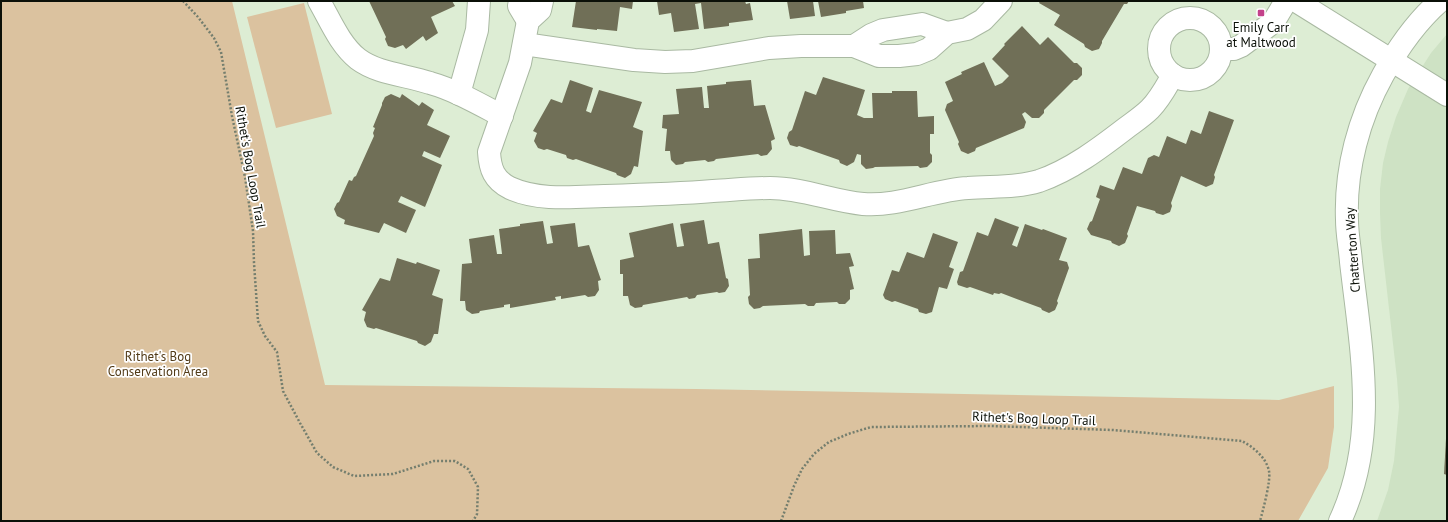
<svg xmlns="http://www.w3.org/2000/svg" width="1448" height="522" viewBox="0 0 1448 522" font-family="'PT Sans',sans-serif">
	<rect width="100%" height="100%" fill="#ddedd4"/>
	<path fill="#cee2c4" d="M1447 34V521H1377L1388 490 1394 461 1399 407 1397 379 1381 238 1380 213V189L1383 163 1388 142 1396 117 1408 89 1431 53Z"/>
	<g fill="#dbc29f">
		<path d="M1 1H232L325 385 696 389 1279 400 1334 386V427L1328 468 1298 521H1Z"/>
		<path d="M304 3 332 114 276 128 247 17Z"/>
	</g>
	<g fill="#706f57">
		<path d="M369 1H452L455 6 431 17 438 33 426 41 423 36 406 49 403 45 395 48 388 46 385 39 386 37Z"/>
		<path d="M576 1H633L632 9 620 7 617 31 597 29V30L572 27Z"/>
		<path d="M657 1H745L746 4 750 3 753 20 729 23V26L704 29 701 3 695 4 699 29 674 32 671 13 659 15Z"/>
		<path d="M787 1H813L815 16 790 19Z"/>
		<path d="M818 1H863L864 8 846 11V13L821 17Z"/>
		<path d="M1040 1H1129L1127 4H1124L1102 41V43L1099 49 1092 51 1085 47 1084 44 1054 25 1060 15 1039 3Z"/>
		<path d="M1022 26 1040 45 1048 37 1074 63H1077L1082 68V75L1077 80H1074L1044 110V113L1039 118H1032L1025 112 1022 114 1026 122 1024 128 976 148 975 151 968 154 961 151 958 144 959 142 945 110 947 104 953 101 945 82 962 74 961 72 984 62 995 86 1002 83 1009 76 992 59 1005 45 1004 44Z"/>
		<path d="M823 77 865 90 857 115 864 118H873L872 93H892V91H917L918 117 934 116V134H930V153L932 155V162L927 167 920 168 918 166 875 167 873 168 866 169 861 164V155L857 154 854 162 847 166 840 163 839 160 799 146 797 147 790 145 787 138 789 132 792 130 805 91 816 95Z"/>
		<path d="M570 80 593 88 586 111 591 113 599 90 642 102 633 127 643 131 638 167 634 166 631 174 625 178 617 175 616 173 576 159 573 160 567 158 566 155 547 149 544 150 538 148 534 141 537 133 533 131 551 99 562 103Z"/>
		<path d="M751 80 754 106 765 105 775 139 771 141 772 149 767 155 761 156 758 154 716 159 714 161 708 162 705 160 685 162 683 164 676 165 671 160 670 151H665L667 129 662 128 663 115 679 114 676 89 702 87 704 108H709L707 86 726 84V82Z"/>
		<path d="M391 94 400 98 402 94 419 106 422 102 434 110 427 125 450 136 440 158 424 151 422 156 442 165 425 207 401 196 398 202 416 210 406 233 384 223 379 233 344 224 345 220 337 216 334 209 337 203 339 202 349 180 352 181 354 177 356 176 374 136 373 133 375 128 373 127 382 105V103L385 97Z"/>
		<path d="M1209 111 1234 120 1214 175 1215 177 1213 184 1206 187 1181 176 1171 203 1172 206 1170 212 1163 215 1156 213 1155 211 1137 206 1127 234 1128 236 1125 243 1119 246 1112 243 1111 241 1091 235 1087 229 1090 222 1092 221 1100 199 1096 197 1100 185 1114 190 1123 167 1142 174 1148 158 1154 155 1159 157 1167 136 1186 144 1191 130 1201 134Z"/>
		<path d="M995 218 1019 227 1012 245 1017 247 1025 224 1042 230 1043 229 1067 238 1059 260 1067 262 1069 268 1057 301 1058 303 1055 310 1049 313 1042 310 1041 308 1001 293 999 294 994 293 993 295 970 287 967 288 958 285 957 282 960 272 963 271 977 232 988 236Z"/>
		<path d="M704 220 708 244 719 242 726 278 728 279 729 286 725 292 719 293 717 292 697 295 695 298 689 299 687 297 643 305 642 307 635 308 630 305 628 296H623V274H620V260L634 257 629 233 673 223 677 247 684 246 680 224Z"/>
		<path d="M543 221 547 244 553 243 550 226 575 223 578 247 589 245 601 280 598 281 599 290 595 296 588 297 585 295 561 299V296L555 297 556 300 510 308V304L504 305V307L480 311 479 313 472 314 466 310 465 301H460L462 264 472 263 469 239 494 235 497 254H502L499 229 520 226V224Z"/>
		<path d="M802 229 804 256 810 255 809 231 835 230 836 254 850 253 854 266 849 267 854 289 850 290V299L845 304H839L837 302 816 303 814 306H808L805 304 763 306 760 308 754 309 749 304 748 297 750 295 748 259 760 258 759 234Z"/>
		<path d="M933 233 958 242 949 267 954 269 947 289 939 287 932 312 926 314 919 312 918 309 895 301 892 302 885 299 883 295 892 270 899 272 907 252 924 258Z"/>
		<path d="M397 258 416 264 417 262 440 270 432 295 443 299 438 334H434L431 342 425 346 418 343 417 341 376 328 374 329 367 327 364 320 366 312 362 310 380 278 390 281Z"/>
		<path d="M1446 439H1447V475L1444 474Z"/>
	</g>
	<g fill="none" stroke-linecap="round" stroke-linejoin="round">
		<g stroke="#a9b9a2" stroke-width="24">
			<g id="minor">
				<path d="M319 1C330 20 340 45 358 59 378 74 407 75 430 83 455 90 479 104 502 116"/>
				<path d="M520 1 519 6 528 21"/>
				<path d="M542 1 540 10 528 21 520 63 489 152C490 169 494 180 510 188 538 201 574 197 604 196 640 195 677 194 713 191 732 190 751 188 770 188 802 188 832 201 863 204 898 207 933 190 968 188 992 186 1016 188 1039 181 1071 170 1100 148 1126 128 1134 122 1143 116 1150 109 1160 99 1166 87 1173 75"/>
				<path d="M1296 1 1447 95"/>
				<circle cx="1190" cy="49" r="31"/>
				<path d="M524 44 634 60 665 62 693 61 769 48 801 46H854L879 56H899L917 54 929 49 947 33 967 29 983 20 1001 1"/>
				<path d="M854 46 871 35 883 30 922 24 947 33"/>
				<path d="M1221 49H1234L1241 46 1268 26 1274 21 1286 1"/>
				<path d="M459 94 477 30 479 1"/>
				<path d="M1340 521C1379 437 1361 350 1351 262 1350 248 1347 234 1347 220 1345 169 1359 118 1383 75 1398 48 1417 21 1440 1"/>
			</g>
		</g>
		<g stroke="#747e6e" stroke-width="2.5" stroke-dasharray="2 2" stroke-linecap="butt">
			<path d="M183 1 198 17 214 38 221 52 232 116 245 177 253 231 254 263 258 321 265 336 277 352 283 391 300 423 317 453 333 467 354 476 393 474 434 461H455L468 469 478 487 477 514 473 521"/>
			<path d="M781 521 794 486 802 469 814 454 829 442 848 434 871 427 990 426 1113 430 1242 441C1253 447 1266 457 1269 471 1271 481 1263 510 1260 521"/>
		</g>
		<use href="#minor" stroke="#fff" stroke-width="22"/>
	</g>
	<rect fill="#c3418a" stroke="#fff" stroke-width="1.5" x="1257" y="9" width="8" height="8" rx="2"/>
	<g text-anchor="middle" stroke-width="3.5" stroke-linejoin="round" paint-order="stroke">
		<g font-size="13" fill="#0b1008" stroke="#fff">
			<text x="1261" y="32">Emily Carr<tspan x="1261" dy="15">at Maltwood</tspan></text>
		</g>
		<g font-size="13" fill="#0b1008" stroke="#fff">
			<text transform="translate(251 167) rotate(80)" y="5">Rithet's Bog Loop Trail</text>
			<text transform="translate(1352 250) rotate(-94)" y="5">Chatterton Way</text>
			<text transform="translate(1034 418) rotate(2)" y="5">Rithet's Bog Loop Trail</text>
		</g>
		<g font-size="13" fill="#523b18" stroke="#fff">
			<text x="158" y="361">Rithet's Bog<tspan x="158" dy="15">Conservation Area</tspan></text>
		</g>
	</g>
	<rect width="1448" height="522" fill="none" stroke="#0b1008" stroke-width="4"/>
</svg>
